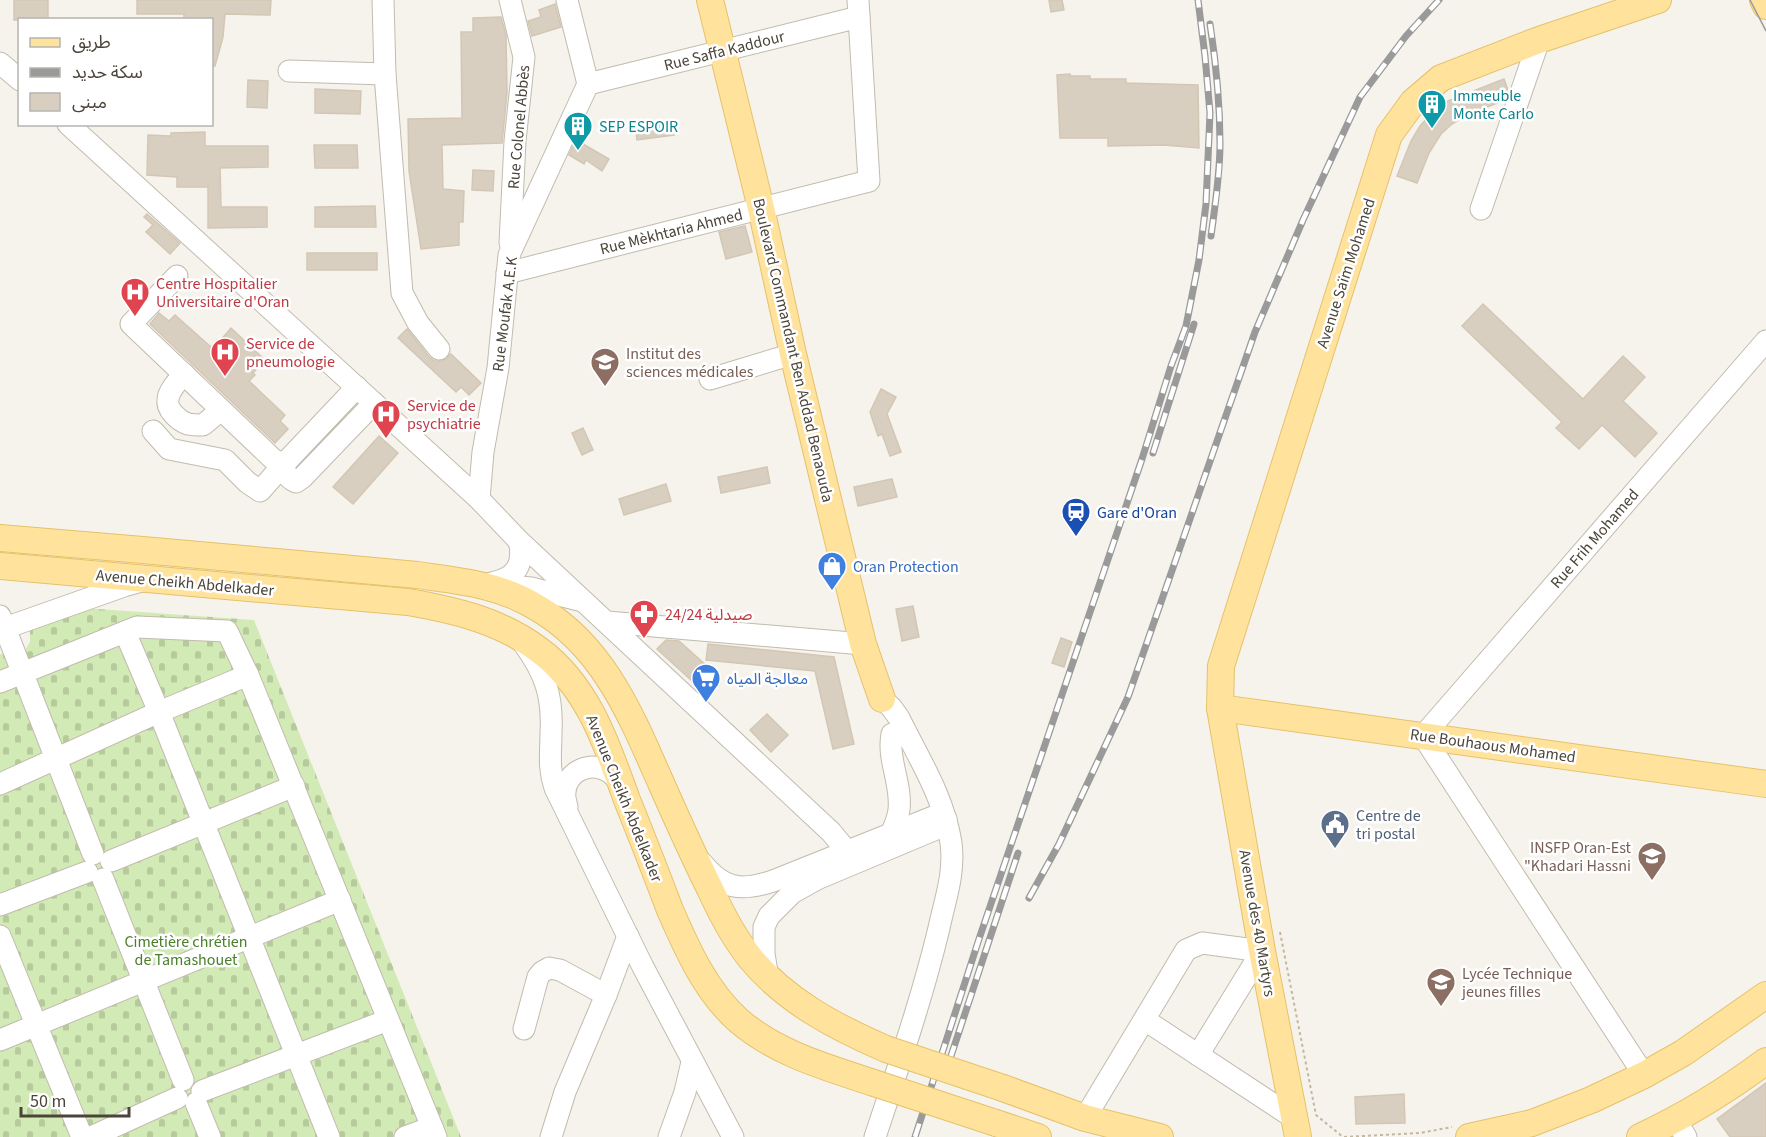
<svg xmlns="http://www.w3.org/2000/svg" width="1766" height="1137" viewBox="0 0 1766 1137" font-family="'Source Sans 3','Noto Sans Arabic',sans-serif">
	<defs>
		<pattern id="cemetery-stones" width="16" height="16" patternUnits="userSpaceOnUse" patternTransform="scale(1.5)"><rect width="16" height="16" fill="#d2eab5"/><path d="M2 7V4a2 2 0 0 1 4 0v3zM10 15v-3a2 2 0 0 1 4 0v3z" fill="#b6ca9c"/></pattern>
	</defs>
	<rect width="100%" height="100%" fill="#f6f3ec"/>
	<path fill="url(#cemetery-stones)" d="M84 608 254 620 461 1137H0V654H14L25 650 30 642V630Z"/>
	<g fill="#d8cfc1" stroke="#d3c7b4" stroke-width="1.5">
		<rect x="14" y="0" width="34" height="20"/>
		<path d="M137 0H271L270 15 225 14 223 37 215 66H212V20H184V14H137Z"/>
		<path d="M1049 0H1062L1064 10 1051 12Z"/>
		<path d="M555 4 561 27 532 36 528 21 541 17 539 10Z"/>
		<path d="M501 17 506 35 507 93 502 143 442 145 443 189 464 191 463 222H459V245L421 249 409 171 408 119 462 118 461 32H473V18Z"/>
		<path d="M1070 74V76H1090V79H1126V83L1198 85 1199 148 1163 145 1108 146V138H1060L1057 75Z"/>
		<path d="M1504 79 1508 90 1505 100 1467 115 1452 124 1441 134 1429 153 1417 183 1397 176 1411 141 1420 126 1432 113 1448 101Z"/>
		<path d="M248 80 268 81 267 108 247 107Z"/>
		<path d="M315 89 361 91 360 114 315 113Z"/>
		<path d="M672 121 674 135 637 140 635 126Z"/>
		<path d="M205 132V146H268V167L220 168 221 207H267V227L208 228V187H177V177L147 175 148 135 171 136V133Z"/>
		<path d="M576 140 609 159 602 171 586 160 584 164 569 155Z"/>
		<path d="M314 145H357L358 168H315Z"/>
		<path d="M473 170 494 171 493 191 472 190Z"/>
		<path d="M375 206 376 227H315V207Z"/>
		<path d="M147 214 180 243 170 254 146 232 153 225 144 217Z"/>
		<path d="M745 226 752 252 726 259 719 232Z"/>
		<rect x="307" y="253" width="70" height="17"/>
		<path d="M1483 304 1583 399 1623 356 1645 377 1623 401 1657 433 1635 457 1602 425 1579 449 1556 428 1562 422 1462 326Z"/>
		<path d="M159 313 169 321 175 315 211 347 217 340 219 342 231 328 265 360 253 373 255 375 249 381 285 415 280 421 288 429 275 443 150 324Z"/>
		<path d="M407 329 429 357 434 361H442L447 358 451 354 481 383 469 395 461 387 456 392 398 338Z"/>
		<path d="M881 389 896 397 887 414 901 452 890 456 882 434 878 436 870 412Z"/>
		<path d="M583 428 593 450 582 455 572 433Z"/>
		<path d="M379 436 398 453 353 504 333 487Z"/>
		<path d="M767 467 770 483 721 493 718 477Z"/>
		<path d="M892 479 897 497 858 506 854 487Z"/>
		<path d="M666 484 671 501 624 515 619 499Z"/>
		<path d="M913 606 919 637 902 641 896 609Z"/>
		<path d="M1061 638 1072 642 1064 667 1052 663Z"/>
		<path d="M666 640 679 641 717 675 703 691 657 649Z"/>
		<path d="M708 644 834 657 854 744 833 749 815 671 706 660Z"/>
		<path d="M767 714 788 735 771 752 750 730Z"/>
		<path d="M1766 1083V1137H1730L1717 1119Z"/>
		<path d="M1404 1094 1405 1123 1356 1124 1355 1097Z"/>
	</g>
	<g fill="none" stroke-linecap="round" stroke-linejoin="round">
		<g stroke="#c2bbae" stroke-width="23">
			<g id="minor">
				<path d="M383 0 385 74"/>
				<path d="M567 0 588 84"/>
				<path d="M0 63 20 80"/>
				<path d="M289 71 385 74 402 293 418 323 439 349"/>
				<path d="M588 84 859 17"/>
				<path d="M68 124 479 499 519 541 831 832 856 862"/>
				<path d="M1481 209 1539 40"/>
				<path d="M510 243 515 141 524 57 510 0"/>
				<path d="M507 273 869 181 858 0"/>
				<path d="M184 374C178 381 169 390 168 399 166 410 179 421 188 424 193 425 198 425 203 425L221 410"/>
				<path d="M710 379 793 354"/>
				<path d="M357 387 284 464C285 473 287 478 296 482L302 478 374 403"/>
				<path d="M153 431 169 449 225 460 247 482 260 491 284 464 274 460 131 324 177 276"/>
				<path d="M479 499 483 452 498 368 509 255 588 84"/>
				<path d="M491 583C515 579 525 565 519 541"/>
				<path d="M498 585 531 588 579 600"/>
				<path d="M0 616 5 628 124 586 142 581"/>
				<path d="M607 622 863 644"/>
				<path d="M0 630 5 628 93 854"/>
				<path d="M125 632 159 712 329 1137"/>
				<path d="M524 644C545 673 553 696 551 732 551 753 548 768 555 788L643 967 733 1137"/>
				<path d="M0 682 137 627 227 631 248 675 436 1137"/>
				<path d="M892 734C887 760 902 783 899 810 898 818 895 825 892 832"/>
				<path d="M0 784 159 712 248 675"/>
				<path d="M567 807C566 802 564 797 565 792 566 774 586 762 603 769 611 771 616 778 621 784"/>
				<path d="M111 861 294 786"/>
				<path d="M701 862C723 889 740 892 773 881L933 817H940L946 819 936 829 817 879 792 893 769 916 764 927V954L768 978"/>
				<path d="M103 879 183 1080"/>
				<path d="M0 905 87 872"/>
				<path d="M0 936 82 1137"/>
				<path d="M1145 1020 1294 1118"/>
				<path d="M524 1029 538 977 542 972 549 968 560 970 606 995"/>
				<path d="M0 1040 340 900"/>
				<path d="M1644 1075 1423 736 1766 341"/>
				<path d="M202 1091 388 1020"/>
				<path d="M196 1103 210 1137"/>
				<path d="M1085 1118 1186 950 1202 943 1262 951 1198 1055"/>
				<path d="M1676 1120 1686 1137"/>
				<path d="M91 1137 177 1098"/>
				<path d="M405 1137 432 1127"/>
				<path d="M551 1137 565 1092 606 995 628 936"/>
				<path d="M669 1137 685 1092 692 1062"/>
				<path d="M875 1137C898 1068 922 999 939 928 945 900 955 873 951 843 944 797 919 759 899 718L891 707 882 699"/>
			</g>
		</g>
		<g stroke="#e6c16a" stroke-width="28">
			<g id="major">
				<path d="M710 0 761 208 793 354 863 644 882 699"/>
				<path d="M1763 0 1766 6"/>
				<path d="M0 538C100 546 199 555 299 564 338 568 377 571 417 575 460 581 498 584 536 607 603 645 631 715 661 783 677 819 693 855 711 891 722 915 734 938 751 959 786 1001 835 1027 886 1049"/>
				<path d="M0 566 408 602C455 610 501 621 539 650 588 686 607 745 627 800 642 837 656 873 670 910 687 949 706 992 739 1021 778 1054 826 1067 874 1083"/>
				<path d="M1220 708 1766 784"/>
				<path d="M1003 1088 1085 1118 1160 1137"/>
				<path d="M996 1123 1038 1137"/>
				<path d="M1298 1137 1262 951 1220 708 1221 666 1389 135 1413 102 1441 78 1539 40 1658 0"/>
				<path d="M1469 1137 1532 1123 1591 1100 1644 1075 1683 1053 1766 995"/>
				<path d="M1640 1137C1685 1116 1726 1091 1766 1061"/>
			</g>
		</g>
		<g stroke="#c4b79f" stroke-width="2" stroke-dasharray="3 3" stroke-linecap="butt">
			<path d="M1280 932 1316 1115 1343 1137"/>
			<path d="M1344 1137 1420 1133 1452 1127"/>
		</g>
		<use href="#minor" stroke="#fff" stroke-width="21"/>
		<use href="#major" stroke="#ffe39c" stroke-width="26"/>
		<path stroke="#9a9a9a" stroke-width="1.5" d="M1750 0 1766 31"/>
		<g stroke="#9a9a9a" stroke-width="7">
			<g id="rail">
				<path d="M1210 24C1216 63 1220 104 1220 144 1220 174 1215 206 1211 236"/>
				<path d="M1153 453 1194 324"/>
				<path d="M1029 898 1059 844 1128 697 1255 332 1303 220 1360 97 1406 36 1439 0"/>
				<path d="M950 1059 1018 853"/>
				<path d="M915 1137 979 939 1142 459 1171 366 1186 326 1199 260 1206 204 1210 113 1205 56 1198 0"/>
			</g>
		</g>
		<use href="#rail" stroke="#fff" stroke-width="4.5" stroke-dasharray="14" stroke-linecap="butt"/>
		<g stroke="#e6c16a" stroke-width="28" stroke-linecap="butt">
			<g id="major-bridge">
				<path d="M886 1049 1003 1088"/>
				<path d="M874 1083 996 1123"/>
			</g>
		</g>
		<use href="#major-bridge" stroke="#ffe39c" stroke-width="26"/>
	</g>
	<defs>
		<g id="building-pin" transform="scale(1.5)"><path d="M0 17L-7.5 6A9.5 9.5 0 1 1 7.5 6Z" fill="#0f9aa8" stroke="#fff"/><path d="M-4-6H4V6H1V3H-1V6H-4ZM-2.5-4.3h1.7v1.8h-1.7ZM.8-4.3h1.7v1.8H.8ZM-2.5-1h1.7V.8h-1.7ZM.8-1h1.7V.8H.8Z" fill="#fff"/></g>
		<g id="hospital-pin" transform="scale(1.5)"><path d="M0 17L-7.5 6A9.5 9.5 0 1 1 7.5 6Z" fill="#e0444e" stroke="#fff"/><path d="M-5-5h3v3.5h4V-5h3V5h-3V1.5h-4V5h-3Z" fill="#fff"/></g>
		<g id="university-pin" transform="scale(1.5)"><path d="M0 17L-7.5 6A9.5 9.5 0 1 1 7.5 6Z" fill="#8d6e63" stroke="#fff"/><path d="M0-5L7-2L0 1L-7-2ZM-4 1L0 2.5L4 1V4Q0 6-4 4Z" fill="#fff"/></g>
		<g id="station-pin" transform="scale(1.5)"><path d="M0 17L-7.5 6A9.5 9.5 0 1 1 7.5 6Z" fill="#1a4fb4" stroke="#fff"/><path d="M-3-6H3Q5-6 5-4V2Q5 4 3 4L4.5 6H3L1.5 4h-3L-3 6H-4.5L-3 4Q-5 4-5 2V-4Q-5-6-3-6ZM-3.5-4v3h7v-3ZM-3.5 1v1.5H-2V1ZM2 1v1.5H3.5V1Z" fill="#fff"/></g>
		<g id="shop-pin" transform="scale(1.5)"><path d="M0 17L-7.5 6A9.5 9.5 0 1 1 7.5 6Z" fill="#3f7fe0" stroke="#fff"/><path d="M-5-2.5h2.3a2.7 3.5 0 0 1 5.4 0H5L5.5 6h-11ZM-1.5-2.5h3a1.5 2.3 0 0 0-3 0Z" fill="#fff"/></g>
		<g id="pharmacy-pin" transform="scale(1.5)"><path d="M0 17L-7.5 6A9.5 9.5 0 1 1 7.5 6Z" fill="#e0444e" stroke="#fff"/><path d="M-2-6h4v4h4v4h-4v4h-4v-4h-4v-4h4Z" fill="#fff"/></g>
		<g id="supermarket-pin" transform="scale(1.5)"><path d="M0 17L-7.5 6A9.5 9.5 0 1 1 7.5 6Z" fill="#3f7fe0" stroke="#fff"/><path d="M-6-5.5h2.5l.6 2H6L4.5 2H-2.5L-4.4-4H-6ZM-1.5 3.2a1.3 1.3 0 1 0 .1 0ZM3 3.2a1.3 1.3 0 1 0 .1 0Z" fill="#fff"/></g>
		<g id="civic-pin" transform="scale(1.5)"><path d="M0 17L-7.5 6A9.5 9.5 0 1 1 7.5 6Z" fill="#5c6f8a" stroke="#fff"/><path d="M-.6-6.5H3V-4.5H.6V-3L4-1V1h2V6H-6V1h2V-1L-.6-3ZM-1.2 2.5V6h2.4V2.5Z" fill="#fff"/></g>
		<g id="school-pin" transform="scale(1.5)"><path d="M0 17L-7.5 6A9.5 9.5 0 1 1 7.5 6Z" fill="#8d6e63" stroke="#fff"/><path d="M0-5L7-2L0 1L-7-2ZM-4 1L0 2.5L4 1V4Q0 6-4 4Z" fill="#fff"/></g>
	</defs>
	<g fill-rule="evenodd">
		<use href="#building-pin" x="1432" y="104"/>
		<use href="#building-pin" x="578" y="126"/>
		<use href="#hospital-pin" x="135" y="292"/>
		<use href="#hospital-pin" x="225" y="352"/>
		<use href="#university-pin" x="605" y="362"/>
		<use href="#hospital-pin" x="386" y="414"/>
		<use href="#station-pin" x="1076" y="512"/>
		<use href="#shop-pin" x="832" y="566"/>
		<use href="#pharmacy-pin" x="644" y="614"/>
		<use href="#supermarket-pin" x="706" y="678"/>
		<use href="#civic-pin" x="1335" y="824"/>
		<use href="#university-pin" x="1652" y="856"/>
		<use href="#school-pin" x="1441" y="982"/>
	</g>
	<g text-anchor="middle" stroke-width="5" stroke-linejoin="round" paint-order="stroke">
		<g font-size="16" fill="#4b4439" stroke="#fff">
			<text transform="translate(724 50) rotate(-14)" y="6">Rue Saffa Kaddour</text>
			<text transform="translate(518 127) rotate(-85)" y="6">Rue Colonel Abbès</text>
			<text transform="translate(671 231) rotate(-14)" y="6">Rue Mèkhtaria Ahmed</text>
			<text transform="translate(1345 273) rotate(-72)" y="6">Avenue Saïm Mohamed</text>
			<text transform="translate(504 314) rotate(-83)" y="6">Rue Moufak A.E.K</text>
			<text transform="translate(794 350) rotate(77)" y="6">Boulevard Commandant Ben Addad Benaouda</text>
			<text transform="translate(1594 538) rotate(-49)" y="6">Rue Frih Mohamed</text>
			<text transform="translate(185 582) rotate(5)" y="6">Avenue Cheikh Abdelkader</text>
			<text transform="translate(1493 745) rotate(8)" y="6">Rue Bouhaous Mohamed</text>
			<text transform="translate(625 798) rotate(68)" y="6">Avenue Cheikh Abdelkader</text>
			<text transform="translate(1258 923) rotate(80)" y="6">Avenue des 40 Martyrs</text>
		</g>
		<g font-size="16" fill="#0d838f" stroke="#fff" text-anchor="start">
			<text x="1453" y="101">Immeuble<tspan x="1453" dy="18">Monte Carlo</tspan></text>
			<text x="599" y="132">SEP ESPOIR</text>
		</g>
		<g font-size="16" fill="#be3a42" stroke="#fff" text-anchor="start">
			<text x="156" y="289">Centre Hospitalier<tspan x="156" dy="18">Universitaire d'Oran</tspan></text>
			<text x="246" y="349">Service de<tspan x="246" dy="18">pneumologie</tspan></text>
			<text x="407" y="411">Service de<tspan x="407" dy="18">psychiatrie</tspan></text>
			<text x="665" y="620">صيدلية 24/24</text>
		</g>
		<g font-size="16" fill="#785e54" stroke="#fff" text-anchor="start">
			<text x="626" y="359">Institut des<tspan x="626" dy="18">sciences médicales</tspan></text>
			<text x="1631" y="853" text-anchor="end">INSFP Oran-Est<tspan x="1631" dy="18">"Khadari Hassni</tspan></text>
			<text x="1462" y="979">Lycée Technique<tspan x="1462" dy="18">jeunes filles</tspan></text>
		</g>
		<g font-size="16" fill="#164399" stroke="#fff" text-anchor="start">
			<text x="1097" y="518">Gare d'Oran</text>
		</g>
		<g font-size="16" fill="#366cbe" stroke="#fff" text-anchor="start">
			<text x="853" y="572">Oran Protection</text>
			<text x="727" y="684">معالجة المياه</text>
		</g>
		<g font-size="16" fill="#4e5e75" stroke="#fff" text-anchor="start">
			<text x="1356" y="821">Centre de<tspan x="1356" dy="18">tri postal</tspan></text>
		</g>
		<g font-size="16" fill="#4a7f2a" stroke="#fff">
			<text x="186" y="947">Cimetière chrétien<tspan x="186" dy="18">de Tamashouet</tspan></text>
		</g>
	</g>
	<rect x="18" y="18" width="195" height="108" fill="#ffffff" stroke="#b7b4b0" stroke-width="1.5"/>
	<rect x="30" y="38" width="30" height="9" fill="#ffe39c" stroke="#b7b4b0" stroke-width="1.5"/>
	<text x="72" y="48" font-size="18" fill="#4b4439">طريق</text>
	<rect x="30" y="68" width="30" height="9" fill="#9a9a9a" stroke="#b7b4b0" stroke-width="1.5"/>
	<text x="72" y="78" font-size="18" fill="#4b4439">سكة حديد</text>
	<rect x="30" y="93" width="30" height="18" fill="#d8cfc1" stroke="#b7b4b0" stroke-width="1.5"/>
	<text x="72" y="108" font-size="18" fill="#4b4439">مبنى</text>
	<path d="M21 1107v9h108v-9" fill="none" stroke="#4b4439" stroke-width="3"/>
	<text x="30" y="1107" font-size="18" fill="#4b4439" stroke="#ffffff" stroke-width="4.5" paint-order="stroke">50 m</text>
</svg>
